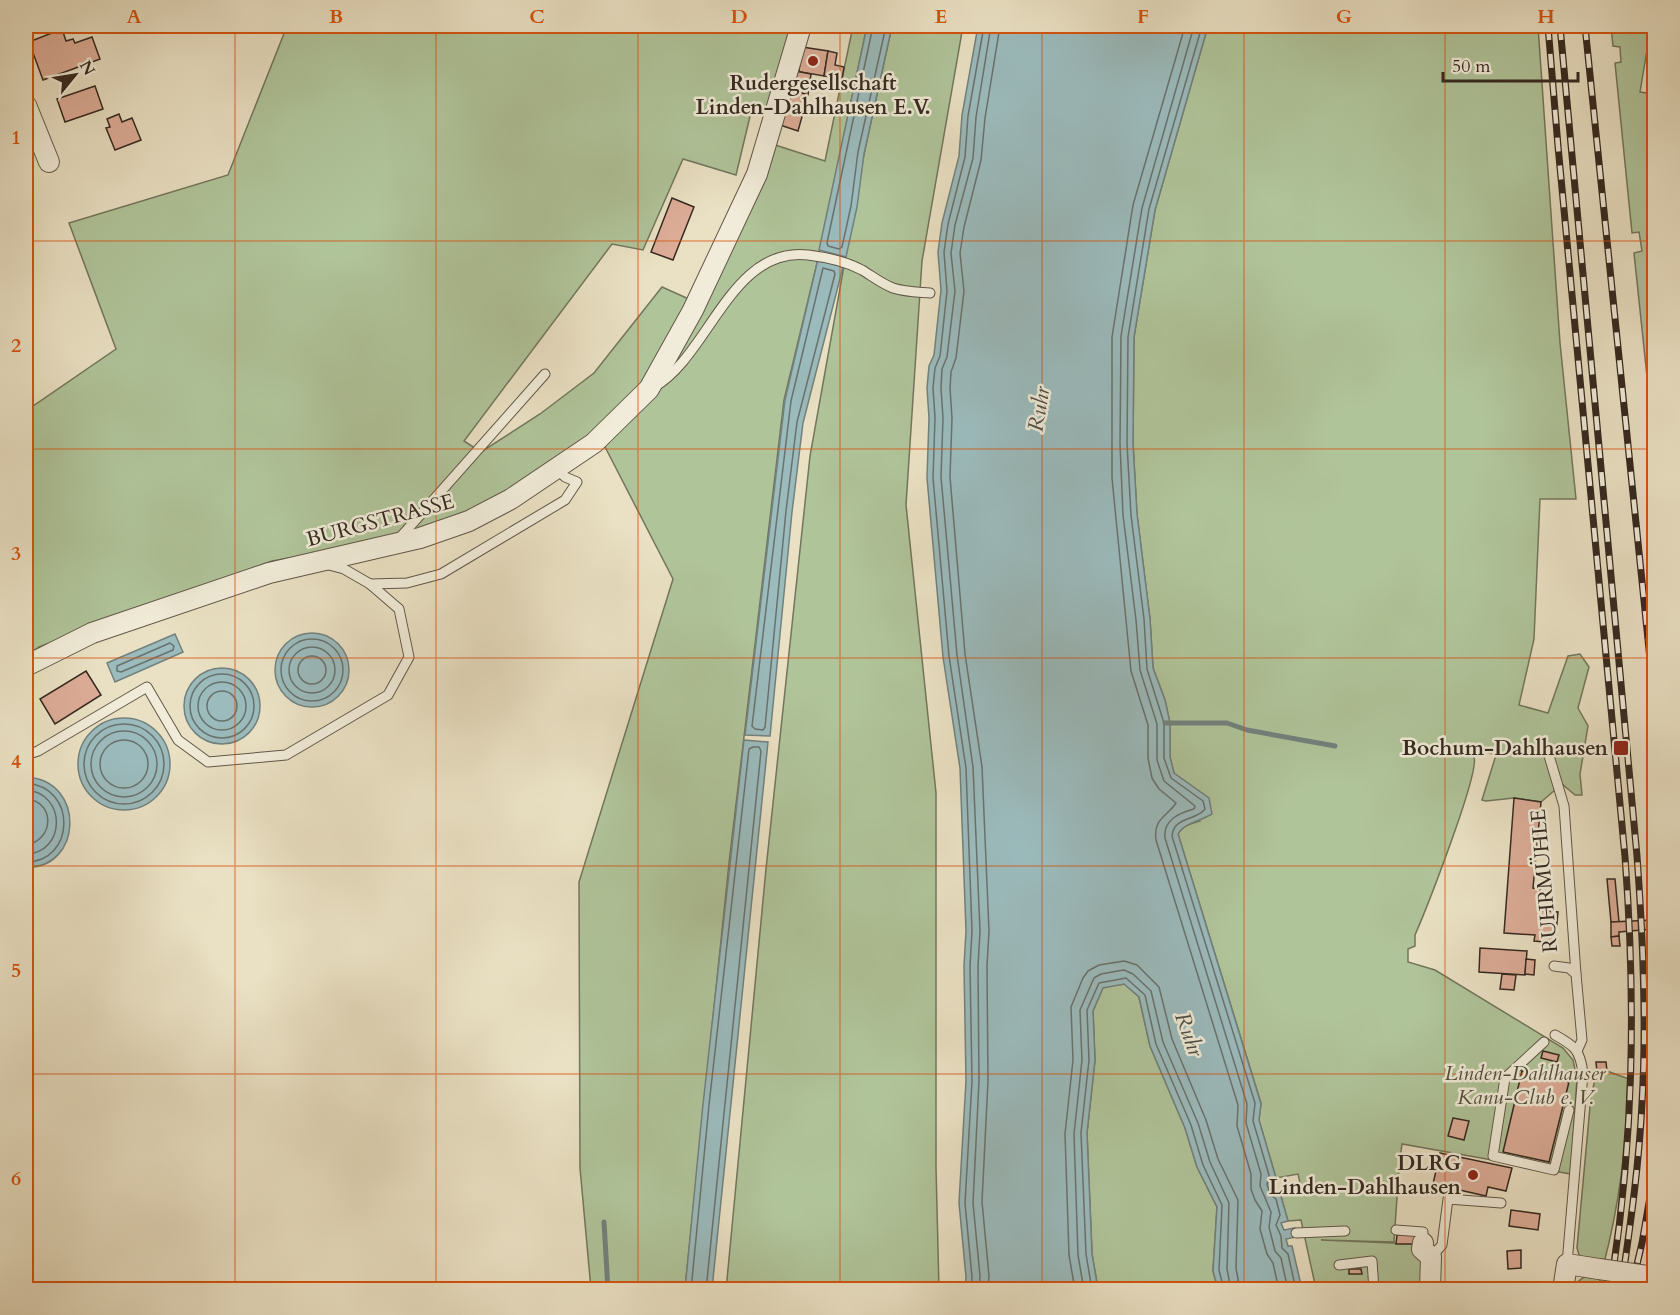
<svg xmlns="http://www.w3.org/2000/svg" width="1680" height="1315" viewBox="0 0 1680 1315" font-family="Cardo,serif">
	<rect width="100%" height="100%" fill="#eae1c4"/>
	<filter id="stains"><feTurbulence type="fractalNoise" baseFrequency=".00333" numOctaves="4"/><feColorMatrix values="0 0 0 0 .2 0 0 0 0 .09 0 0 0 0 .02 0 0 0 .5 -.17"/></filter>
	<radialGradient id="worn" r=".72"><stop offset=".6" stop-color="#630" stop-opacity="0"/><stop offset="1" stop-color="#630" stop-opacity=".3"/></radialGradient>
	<g fill="#b0c49a" stroke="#72765d" stroke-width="1.5">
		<path d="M287 26H792L769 112 752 108 736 175 683 159 643 250 612 244 464 441 481 452 540 414 594 373 662 287 691 300 772 144 825 161 853 26H867L818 259 784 400 729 863 685 1289H591L580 1168 579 882 673 579 603 443 491 507 390 541 272 561 39 647 26 656V411L116 349 69 223 228 175Z"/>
		<path d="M892 26H963L922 261 906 505 936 793V1167L939 1289 726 1290 766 869 810 456 864 154Z"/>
		<path d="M1208 26H1538L1560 343 1576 499H1540L1534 639 1519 705 1548 713 1568 656 1580 654 1589 667 1578 708 1588 726 1580 774 1582 795H1575L1562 784 1541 802 1514 798 1486 801 1482 800 1496 755 1465 746C1467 749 1473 754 1474 757 1480 773 1425 912 1415 935V946L1408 949V962L1435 970 1563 1048 1573 1060 1577 1078 1571 1174 1402 1144 1399 1167 1394 1242 1321 1240 1417 1244 1428 1289H1316L1301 1220 1288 1221 1280 1193 1301 1187 1298 1174 1276 1178 1259 1120 1261 1103 1178 834C1183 825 1191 824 1200 821L1174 773 1170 757V723L1165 700 1153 668 1150 619 1137 514 1133 443 1134 337 1155 210Z"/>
		<path d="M1611 26H1651L1640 92 1654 94V163L1653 176H1654V424H1652L1634 253 1642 251 1639 232 1632 233 1615 63 1621 62 1620 47 1613 46Z"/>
		<path d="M1125 984 1139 997 1150 1046 1185 1128 1197 1167 1217 1207 1213 1271 1218 1289H1098L1092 1254 1087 1133 1095 1060 1093 1011 1103 987Z"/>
		<path d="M1607 1071 1629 1079C1627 1141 1620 1202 1604 1263L1580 1258 1577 1248 1591 1096 1597 1072Z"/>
		<path d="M1584 1277 1600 1279V1289H1574L1575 1284Z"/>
	</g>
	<g fill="#9bbbbd" stroke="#72817e" stroke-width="1.5">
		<path d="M867 26H892L864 154 857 207 846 257 819 250Z"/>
		<path d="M978 26H1208L1155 210 1134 337 1133 444 1137 514 1150 619 1153 668 1165 700 1170 723V757L1174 773 1209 798 1212 814C1201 821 1184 823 1178 834L1261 1104 1259 1120 1276 1178 1273 1182 1275 1191 1280 1193 1288 1221 1281 1223 1284 1230 1295 1228 1296 1237 1286 1239 1288 1246H1292L1302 1289H1218L1213 1271 1217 1207 1197 1167 1185 1128 1150 1046 1139 997 1124 984 1103 988 1093 1011 1095 1060 1087 1133 1092 1254 1098 1289H965L966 1277 959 1203 966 1081 964 966 966 931 960 768 943 657 927 478 929 418 927 388 929 366 934 355 941 290 938 252 942 223 959 156 962 115Z"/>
		<path d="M818 259 843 267 803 423 792 512 770 736 745 735 785 400Z"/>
		<circle cx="312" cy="670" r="37"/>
		<path d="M175 634 183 652 115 682 107 663Z"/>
		<circle cx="222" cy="706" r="38"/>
		<circle cx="124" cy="764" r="46"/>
		<path d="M744 740 768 742 712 1289H685L703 1104Z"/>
		<path d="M26 777C87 780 82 870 26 867Z"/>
	</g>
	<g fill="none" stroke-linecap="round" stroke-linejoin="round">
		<g stroke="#68726e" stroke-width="1.5">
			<path d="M873 26 827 243 828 246 839 249 842 247 851 206 858 152 886 26"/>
			<path d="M1185 26 1133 205 1112 337V478L1131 671 1148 725V758L1152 778 1159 789 1176 803C1167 817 1153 818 1156 840L1238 1105 1237 1126 1251 1174V1189L1255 1200 1262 1211 1260 1229 1267 1254 1273 1263 1279 1290"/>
			<path d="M1194 26 1142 208 1121 336 1120 444 1123 515 1136 620 1140 670 1157 724V760L1164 781 1195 806 1194 809C1179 813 1163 820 1165 838L1247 1104 1246 1123 1261 1174 1260 1186 1271 1212 1269 1227 1275 1251 1281 1258 1288 1290"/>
			<path d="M1202 26 1149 209 1128 337 1127 444 1131 515 1144 619 1147 669 1164 723V758L1171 778 1203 801 1205 809C1196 821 1174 816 1172 836L1255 1103 1253 1121 1269 1175 1267 1184 1270 1194 1276 1199 1280 1215 1276 1225 1281 1236 1282 1248 1288 1254 1296 1290"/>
			<path d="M823 268 834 271 835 274 797 422 786 511 765 727 763 730 755 729 752 726 791 401Z"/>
			<circle cx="312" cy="670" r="31"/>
			<path d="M170 643 174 646 173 650 121 672 117 671V666Z"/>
			<circle cx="312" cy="670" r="23"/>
			<circle cx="312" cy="670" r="14"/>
			<circle cx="222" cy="706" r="32"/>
			<circle cx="222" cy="706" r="24"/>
			<circle cx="222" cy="706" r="15"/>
			<circle cx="124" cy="764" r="40"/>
			<circle cx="124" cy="764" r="33"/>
			<circle cx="124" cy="764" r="24"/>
			<path d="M26 783C78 787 75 862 26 862"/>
			<path d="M26 790C67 793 66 853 26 854"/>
			<path d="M26 799C55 801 55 840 26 845"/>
			<path d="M691 1290 709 1105 749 749 753 747H759L761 751 706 1290"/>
			<path d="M971 1290 972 1277 965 1203 972 1081 970 966 972 931 966 768 949 656 933 478 935 418 933 388 935 368 940 356 947 291 944 252 948 224 965 157 968 116 984 26"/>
			<path d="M979 1290 980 1276 973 1203 979 1081 978 966 980 931 973 767 957 655 941 477 943 418 941 388 942 369 947 357 955 291 951 253 955 225 973 158 976 117 991 26"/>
			<path d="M988 1290 989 1276 982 1202 988 1081 987 966 989 931 982 767 965 654 950 477 952 418 950 388 951 372 956 358 964 291 960 253 964 227 981 160 985 118 1000 26"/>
			<path d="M1075 1290 1069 1255 1065 1134 1073 1060 1071 1007 1083 978 1088 971 1099 965 1124 961 1137 965 1159 987 1172 1039 1206 1120 1218 1159 1238 1200 1236 1268 1240 1290"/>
			<path d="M1084 1290 1078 1255 1074 1134 1082 1060 1080 1010 1094 978 1101 974 1124 970 1133 974 1151 991 1163 1042 1198 1123 1210 1162 1229 1203 1227 1269 1231 1290"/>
			<path d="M1092 1290 1086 1254 1081 1133 1089 1060 1087 1010 1099 983 1126 978 1145 995 1156 1044 1191 1125 1203 1165 1222 1205 1219 1270 1224 1290"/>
		</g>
		<g stroke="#72817e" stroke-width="5">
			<path d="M1165 723H1227L1247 730 1335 746"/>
			<path d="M604 1222 608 1290"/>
		</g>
	</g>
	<g fill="#ddad98" stroke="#352920" stroke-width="1.5">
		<path d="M62 29 66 41 73 39 75 43 92 37 100 59 43 80 29 42Z"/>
		<path d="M802 47 828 51 824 76 795 71H799Z"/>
		<path d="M828 51 837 53 835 65 844 67 842 79 824 76Z"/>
		<path d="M795 71 811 74 808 95 801 93 803 88 793 86Z"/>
		<path d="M95 86 103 109 65 122 57 99Z"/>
		<path d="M790 89 808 95 798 131 780 125Z"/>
		<path d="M119 114 122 122 132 118 141 140 115 150 106 128 110 127 107 119Z"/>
		<path d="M672 198 694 207 673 260 651 252Z"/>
		<path d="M86 671 101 695 55 724 40 699Z"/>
		<path d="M1514 798 1541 802 1533 888 1540 889 1538 910 1558 912 1555 943 1534 941 1535 935 1504 933Z"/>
		<path d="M1650 877H1654V920H1653Z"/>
		<path d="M1607 879H1615L1619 922H1611Z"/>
		<path d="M1653 920H1654V935L1653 929 1619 932V936L1611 937V922Z"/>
		<path d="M1619 936 1620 946H1612L1611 937Z"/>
		<path d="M1480 948 1527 951 1525 975 1479 972Z"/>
		<path d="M1526 959 1535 960 1534 975 1525 974Z"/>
		<path d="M1502 974 1516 975 1514 990 1500 989Z"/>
		<path d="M1543 1051 1559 1055 1557 1062 1541 1058Z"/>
		<path d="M1596 1062H1606L1607 1071 1597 1072Z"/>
		<path d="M1522 1071 1569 1082 1549 1162 1503 1152Z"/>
		<path d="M1453 1118 1469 1121 1464 1140 1448 1136Z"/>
		<path d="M1440 1153 1512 1168 1506 1191 1488 1187 1486 1196 1433 1184Z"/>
		<path d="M1433 1184 1445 1187 1443 1193 1432 1190Z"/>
		<path d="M1511 1210 1540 1214 1538 1230 1509 1226Z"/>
		<path d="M1417 1234V1244H1396L1397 1235Z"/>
		<path d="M1521 1250V1268L1508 1269 1507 1251Z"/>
		<path d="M1349 1269H1361L1362 1274H1349Z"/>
	</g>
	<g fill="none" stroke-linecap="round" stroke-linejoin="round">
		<g stroke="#625749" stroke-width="11">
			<g id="lane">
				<path d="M654 387C709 356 731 246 808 255 825 257 847 262 862 270 872 276 882 284 893 288 905 292 918 292 930 293"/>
				<path d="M397 541 545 374"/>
				<path d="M370 584 407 583 441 574 565 500 577 482 565 477 555 468"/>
				<path d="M1547 749 1564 806 1576 974"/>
				<path d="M26 755 38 751 147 687 178 740 208 762 286 755 388 695 409 657 399 609 370 584 344 569 325 564"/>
				<path d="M1554 966 1569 968 1576 974 1582 1040 1577 1051"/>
				<path d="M1555 1035C1575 1046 1580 1050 1583 1073L1567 1264"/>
				<path d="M1544 1042 1505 1078 1493 1156 1554 1170 1569 1110"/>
				<path d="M1396 1230 1423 1232V1243"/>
				<path d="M1296 1233 1345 1231"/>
				<path d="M1431 1257 1442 1245 1448 1199 1501 1203"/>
				<path d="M1339 1265 1372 1261 1374 1290"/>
			</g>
		</g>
		<g stroke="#625749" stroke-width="22">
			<g id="street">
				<path d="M26 105 49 162"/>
				<path d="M26 666 92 633 269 573 420 538 469 521 511 499 594 443 649 389 693 310 757 174 801 26"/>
				<path d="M1423 1243 1422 1249 1431 1257 1430 1290"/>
				<path d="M1563 1290 1567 1264 1599 1269"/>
			</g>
		</g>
		<use href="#lane" stroke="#f1ecd9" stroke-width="9"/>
		<use href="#street" stroke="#f1ecd9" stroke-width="20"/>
		<g stroke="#352920" stroke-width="7">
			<g id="rail">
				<path d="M1548 26 1558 146 1625 857C1636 1003 1634 1144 1610 1290"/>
				<path d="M1560 26 1637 856C1643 938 1647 1021 1642 1103 1639 1166 1630 1227 1621 1290"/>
				<path d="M1585 26 1654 698"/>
				<path d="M1631 1290 1642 1243 1654 1174"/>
			</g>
		</g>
		<use href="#rail" stroke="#f1ecd9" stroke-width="4.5" stroke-dasharray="14" stroke-linecap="butt"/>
		<g stroke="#625749" stroke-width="22" stroke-linecap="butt">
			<path id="street-bridge" d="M1599 1269 1654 1277"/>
		</g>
		<use href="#street-bridge" stroke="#f1ecd9" stroke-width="20"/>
	</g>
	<path fill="none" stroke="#d6540e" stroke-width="1.5" stroke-opacity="0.55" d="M235 26V1290M436 26V1290M638 26V1290M840 26V1290M1042 26V1290M1244 26V1290M1445 26V1290M26 241H1654M26 449H1654M26 658H1654M26 866H1654M26 1074H1654"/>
	<g fill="#8f2418" stroke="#f1ecd9" stroke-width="2">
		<circle cx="813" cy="61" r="6"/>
		<rect x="1613" y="740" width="16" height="16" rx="3"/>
		<circle cx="1473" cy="1175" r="6"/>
	</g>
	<g text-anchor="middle" stroke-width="5" stroke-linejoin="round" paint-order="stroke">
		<g font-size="21" font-weight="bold" fill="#352920" stroke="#f1ecd9" text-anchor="end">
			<text x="813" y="90" text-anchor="middle">Rudergesellschaft<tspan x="813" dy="24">Linden-Dahlhausen E.V.</tspan></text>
			<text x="1608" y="755">Bochum-Dahlhausen</text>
			<text x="1461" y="1170">DLRG<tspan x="1461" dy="24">Linden-Dahlhausen</tspan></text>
		</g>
		<g font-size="21" fill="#352920" stroke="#f1ecd9">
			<text transform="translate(380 520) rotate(-15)" y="7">BURGSTRASSE</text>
			<text transform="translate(1544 881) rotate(-95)" y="7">RUHRMÜHLE</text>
		</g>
		<g font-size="21" font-style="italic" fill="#54503e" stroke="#f1ecd9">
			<text x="1525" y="1080">Linden-Dahlhauser<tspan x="1525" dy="24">Kanu-Club e. V.</tspan></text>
		</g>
		<g font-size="22" font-style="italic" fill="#4e4e47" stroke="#f1ecd9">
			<text transform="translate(1038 409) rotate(-81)" y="8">Ruhr</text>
			<text transform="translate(1190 1034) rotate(70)" y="8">Ruhr</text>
		</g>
	</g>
	<rect width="1680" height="1315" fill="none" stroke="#eae1c4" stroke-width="66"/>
	<g transform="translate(75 75) rotate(60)" stroke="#f1ecd9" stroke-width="4.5" paint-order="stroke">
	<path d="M0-4.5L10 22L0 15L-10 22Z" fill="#352920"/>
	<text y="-9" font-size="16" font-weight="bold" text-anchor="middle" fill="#352920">N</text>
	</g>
	<path d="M1443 72v9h135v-9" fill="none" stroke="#352920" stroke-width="3"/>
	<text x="1452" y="72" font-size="18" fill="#352920" stroke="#f1ecd9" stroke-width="4.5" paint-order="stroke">50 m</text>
	<rect x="33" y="33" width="1614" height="1249" fill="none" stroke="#d6540e" stroke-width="2"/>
	<g font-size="20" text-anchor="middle" font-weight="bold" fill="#d6540e">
		<text x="134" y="23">A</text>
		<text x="336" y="23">B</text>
		<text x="537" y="23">C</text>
		<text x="739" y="23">D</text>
		<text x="941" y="23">E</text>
		<text x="1143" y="23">F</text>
		<text x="1344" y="23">G</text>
		<text x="1546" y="23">H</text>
		<text x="16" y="144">1</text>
		<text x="16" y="352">2</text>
		<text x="16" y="560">3</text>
		<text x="16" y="768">4</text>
		<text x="16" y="977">5</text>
		<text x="16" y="1185">6</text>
	</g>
	<rect width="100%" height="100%" filter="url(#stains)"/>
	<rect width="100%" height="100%" fill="url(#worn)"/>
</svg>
